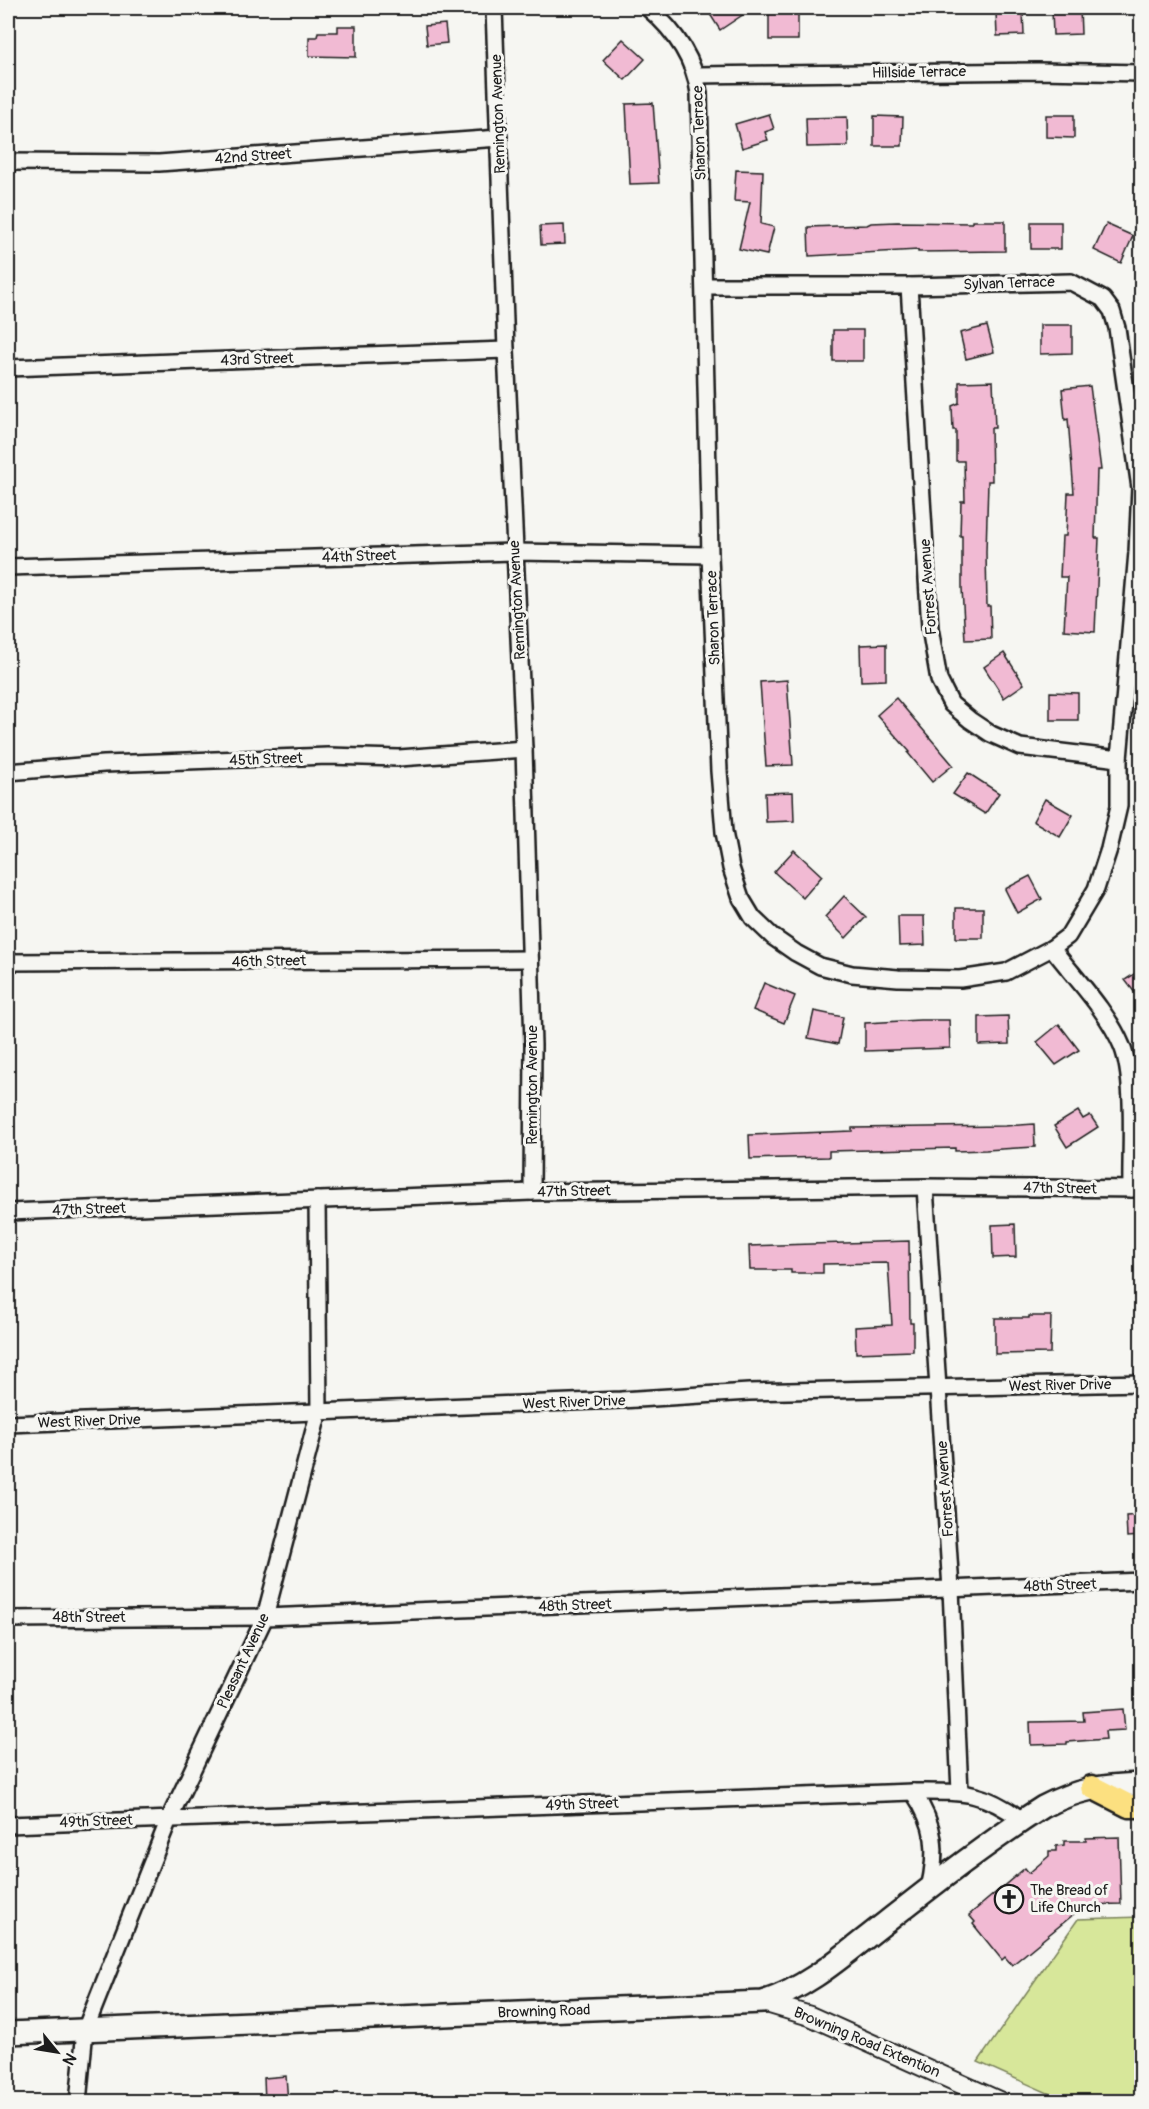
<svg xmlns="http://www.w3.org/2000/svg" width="1149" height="2109" viewBox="0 0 1149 2109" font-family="Pangolin,sans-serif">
	<rect width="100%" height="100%" fill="#f6f6f2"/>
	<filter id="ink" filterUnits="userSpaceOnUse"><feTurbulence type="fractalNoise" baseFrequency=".0167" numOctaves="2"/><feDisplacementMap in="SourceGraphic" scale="12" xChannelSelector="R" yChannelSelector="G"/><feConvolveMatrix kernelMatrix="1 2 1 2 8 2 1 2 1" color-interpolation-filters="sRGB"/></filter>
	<g filter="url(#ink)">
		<path fill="#d7e79a" stroke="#7a825b" stroke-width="1.5" d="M1141 1917V2101H1066L978 2062 1078 1919Z"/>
		<g fill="#f1bad3" stroke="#1c1c1c" stroke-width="1.5">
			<path d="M706 8H753L720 30Z"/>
			<path d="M1080 8 1081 34 1053 35 1052 9Z"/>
			<path d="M1023 11 1024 35 997 36 996 12Z"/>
			<rect x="769" y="12" width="29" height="28"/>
			<path d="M445 24 447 43 427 45 425 26Z"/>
			<path d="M338 26H356V57L309 56V37H317L318 32H338Z"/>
			<path d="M623 39 645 59 625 80 603 60Z"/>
			<path d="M653 103 659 183 630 184 626 104Z"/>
			<path d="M769 114 774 129 765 132 768 140 742 148 735 124Z"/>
			<path d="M1046 115H1074V138L1046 137Z"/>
			<path d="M874 116 903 117 902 146H874Z"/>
			<path d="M847 117 848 146 807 147 806 118Z"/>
			<path d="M736 170 763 171 761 224 774 227 767 255 739 249 750 202 734 201Z"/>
			<path d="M972 221H1005V251L918 252V250L809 256 808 227 867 225 871 223 897 222 972 223Z"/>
			<rect x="1031" y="222" width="30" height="27"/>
			<path d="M1106 224 1133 236 1121 263 1094 250Z"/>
			<path d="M564 225 565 244 541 245 540 226Z"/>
			<path d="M1040 325H1072V353L1040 354Z"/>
			<path d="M987 326 994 352 966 359 960 333Z"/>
			<rect x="833" y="330" width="30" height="31"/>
			<path d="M993 381 995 428H991L992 481H988L986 552 987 606H990L991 639 965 640 962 588V536H960L961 501H965L964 461H956V430H953L952 406 959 403V382Z"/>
			<path d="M1090 386 1101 470H1097L1095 538H1099L1095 632 1064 630 1067 577H1060L1062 536H1066L1068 493H1074L1068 419 1065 420 1062 389Z"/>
			<path d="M886 644V680L861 681 860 645Z"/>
			<path d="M1004 653 1024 684 1004 698 984 667Z"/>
			<path d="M787 680 793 765 766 766 760 682Z"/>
			<path d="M1050 692 1078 693V720H1050Z"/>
			<path d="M896 698 953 765 932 782 908 753 910 752 877 715Z"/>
			<path d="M968 773 999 793 985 814 953 794Z"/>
			<path d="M793 792 794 821 766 822 765 793Z"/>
			<path d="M1045 799 1073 815 1060 837 1033 821Z"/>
			<path d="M794 850 822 876 803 898 774 872Z"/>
			<path d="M1030 876 1042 899 1017 913 1005 889Z"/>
			<path d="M844 896 866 917 846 938 825 917Z"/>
			<rect x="956" y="908" width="27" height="30"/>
			<path d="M898 916H924L925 945 899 946Z"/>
			<path d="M1142 969V1002L1125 980Z"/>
			<path d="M764 983 795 996 784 1023 753 1010Z"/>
			<path d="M814 1011 843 1017 838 1044 808 1038Z"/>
			<path d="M1008 1016 1009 1044 979 1045V1017Z"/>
			<path d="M920 1020H949L950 1048 865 1051V1023Z"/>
			<path d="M1059 1024 1079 1050 1056 1065 1037 1042Z"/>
			<path d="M1078 1111 1083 1119 1090 1115 1098 1127 1067 1147 1054 1126Z"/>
			<path d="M1034 1124 1035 1147 986 1150 955 1151V1148L829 1151V1157L750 1159 749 1135 852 1131V1128L1005 1126Z"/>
			<path d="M1015 1224 1016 1257 993 1258 992 1225Z"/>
			<path d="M909 1241 910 1323H913V1351L856 1353 855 1327 892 1325 888 1263 823 1264V1273H791V1270H750L749 1246Z"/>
			<path d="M1029 1316H1051L1050 1353 995 1354V1318H1029Z"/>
			<path d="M1142 1515V1536L1127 1537 1126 1516Z"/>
			<path d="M1123 1709 1125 1730 1105 1731 1106 1739 1067 1742V1744L1031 1745 1030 1722 1084 1721 1083 1712Z"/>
			<path d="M1119 1837 1121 1904 1085 1905 1012 1965 1005 1957 1002 1960 973 1924 975 1922 969 1915 1025 1868 1029 1873 1049 1856V1851H1056V1846L1064 1845V1841H1086V1838Z"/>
			<path d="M286 2076 288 2102H265L264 2078Z"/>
		</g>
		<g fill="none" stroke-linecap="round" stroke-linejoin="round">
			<g stroke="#1c1c1c" stroke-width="20">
				<g id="minor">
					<path d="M494 8 506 350 524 749 533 1045 532 1192"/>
					<path d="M648 8C674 30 694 58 699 93L710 555 719 771 724 832 731 868 741 898 753 918 773 937 796 953 820 966 852 974 898 978 960 979 1006 972 1052 948 1068 936 1096 889 1109 849 1119 806V759L1137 552 1140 488 1117 328 1112 311 1103 299 1071 282 909 286H704"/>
					<path d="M696 75 1038 71 1142 73"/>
					<path d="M8 162 159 163 499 138"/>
					<path d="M909 286 930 628 939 680 951 704 970 720 991 734 1020 747 1119 759"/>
					<path d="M8 368 506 350"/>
					<path d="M8 567 514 552 710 555"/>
					<path d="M8 772 104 764 328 756 399 758 524 749"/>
					<path d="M1052 948C1075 978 1108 1012 1122 1046 1136 1081 1130 1150 1131 1189"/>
					<path d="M8 962 530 959"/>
					<path d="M925 1187 951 1589 960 1792"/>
					<path d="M8 1212 532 1192 925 1187 1142 1189"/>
					<path d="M8 1424 621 1400 749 1392 1142 1383"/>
					<path d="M8 1619 265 1617 1142 1581"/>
					<path d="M913 1792C936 1826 938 1850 929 1889"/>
					<path d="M8 1825 913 1792C961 1792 982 1790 1022 1820"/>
					<path d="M78 2102 85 2030 169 1819 265 1617 319 1411 317 1200"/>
				</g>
			</g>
			<g stroke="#1c1c1c" stroke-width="22">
				<path id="tertiary" d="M763 2002 810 2016 1001 2102"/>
			</g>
			<g stroke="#1c1c1c" stroke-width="26">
				<path id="secondary" d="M8 2033 763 2002C810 1987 847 1952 885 1923 936 1883 988 1842 1043 1807 1077 1789 1104 1785 1142 1784"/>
			</g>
			<g stroke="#1c1c1c" stroke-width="27">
				<path id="primary" d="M1092 1787 1129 1806H1142"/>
			</g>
			<use href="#minor" stroke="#f6f6f2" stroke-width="15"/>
			<use href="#tertiary" stroke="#f6f6f2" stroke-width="18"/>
			<use href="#secondary" stroke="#f6f6f2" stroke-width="21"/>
			<use href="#primary" stroke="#fce080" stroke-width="22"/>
		</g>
	</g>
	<defs>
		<g id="church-ring" transform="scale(1.5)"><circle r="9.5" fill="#f6f6f2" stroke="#1c1c1c" stroke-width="1.5"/><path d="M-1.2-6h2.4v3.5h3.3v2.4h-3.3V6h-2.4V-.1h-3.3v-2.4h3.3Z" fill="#1c1c1c"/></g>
	</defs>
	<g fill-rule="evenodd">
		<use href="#church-ring" x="1009" y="1899"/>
	</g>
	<g text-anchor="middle" stroke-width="6" stroke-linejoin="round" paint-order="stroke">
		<g font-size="15" fill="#1c1c1c" stroke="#f6f6f2">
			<text transform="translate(919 72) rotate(-1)" y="5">Hillside Terrace</text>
			<text transform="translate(498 114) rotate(-92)" y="5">Remington Avenue</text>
			<text transform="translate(699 133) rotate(-92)" y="5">Sharon Terrace</text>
			<text transform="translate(253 156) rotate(-4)" y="5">42nd Street</text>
			<text transform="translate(1009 283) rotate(-2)" y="5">Sylvan Terrace</text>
			<text transform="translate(257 359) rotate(-2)" y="5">43rd Street</text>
			<text transform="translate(359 556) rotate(-2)" y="5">44th Street</text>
			<text transform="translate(928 587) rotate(-94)" y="5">Forrest Avenue</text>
			<text transform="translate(517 600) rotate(-93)" y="5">Remington Avenue</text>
			<text transform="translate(713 618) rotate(-92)" y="5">Sharon Terrace</text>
			<text transform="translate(266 759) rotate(-2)" y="5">45th Street</text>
			<text transform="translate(269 961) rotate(-1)" y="5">46th Street</text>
			<text transform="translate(532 1085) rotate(-90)" y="5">Remington Avenue</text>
			<text transform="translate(1060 1188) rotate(1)" y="5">47th Street</text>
			<text transform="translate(574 1191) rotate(-1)" y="5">47th Street</text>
			<text transform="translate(89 1209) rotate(-2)" y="5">47th Street</text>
			<text transform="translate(1060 1385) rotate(-1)" y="5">West River Drive</text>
			<text transform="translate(574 1402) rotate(-2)" y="5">West River Drive</text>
			<text transform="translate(89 1421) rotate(-2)" y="5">West River Drive</text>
			<text transform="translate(945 1489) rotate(-94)" y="5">Forrest Avenue</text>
			<text transform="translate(1060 1585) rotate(-2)" y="5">48th Street</text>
			<text transform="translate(575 1605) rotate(-2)" y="5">48th Street</text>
			<text x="89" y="1622">48th Street</text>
			<text transform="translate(243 1661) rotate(-65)" y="5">Pleasant Avenue</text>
			<text transform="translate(582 1804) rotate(-2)" y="5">49th Street</text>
			<text transform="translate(96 1821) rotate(-2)" y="5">49th Street</text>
			<text transform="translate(544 2011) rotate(-2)" y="5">Browning Road</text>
			<text transform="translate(867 2042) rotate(23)" y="5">Browning Road Extention</text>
		</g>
		<g font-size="15" fill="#1c1c1c" stroke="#f6f6f2" text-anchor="start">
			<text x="1030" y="1895">The Bread of<tspan x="1030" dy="17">Life Church</tspan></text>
		</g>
	</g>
	<rect width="1149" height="2109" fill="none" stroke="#f6f6f2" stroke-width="30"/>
	<rect x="15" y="15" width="1119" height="2079" fill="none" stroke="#1c1c1c" stroke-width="2" filter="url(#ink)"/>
	<g transform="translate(57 2052) rotate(120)" stroke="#f6f6f2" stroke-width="4.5" paint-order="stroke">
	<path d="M0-4.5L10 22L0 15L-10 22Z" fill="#1c1c1c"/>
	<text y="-9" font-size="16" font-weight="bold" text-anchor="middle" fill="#1c1c1c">N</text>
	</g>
</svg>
